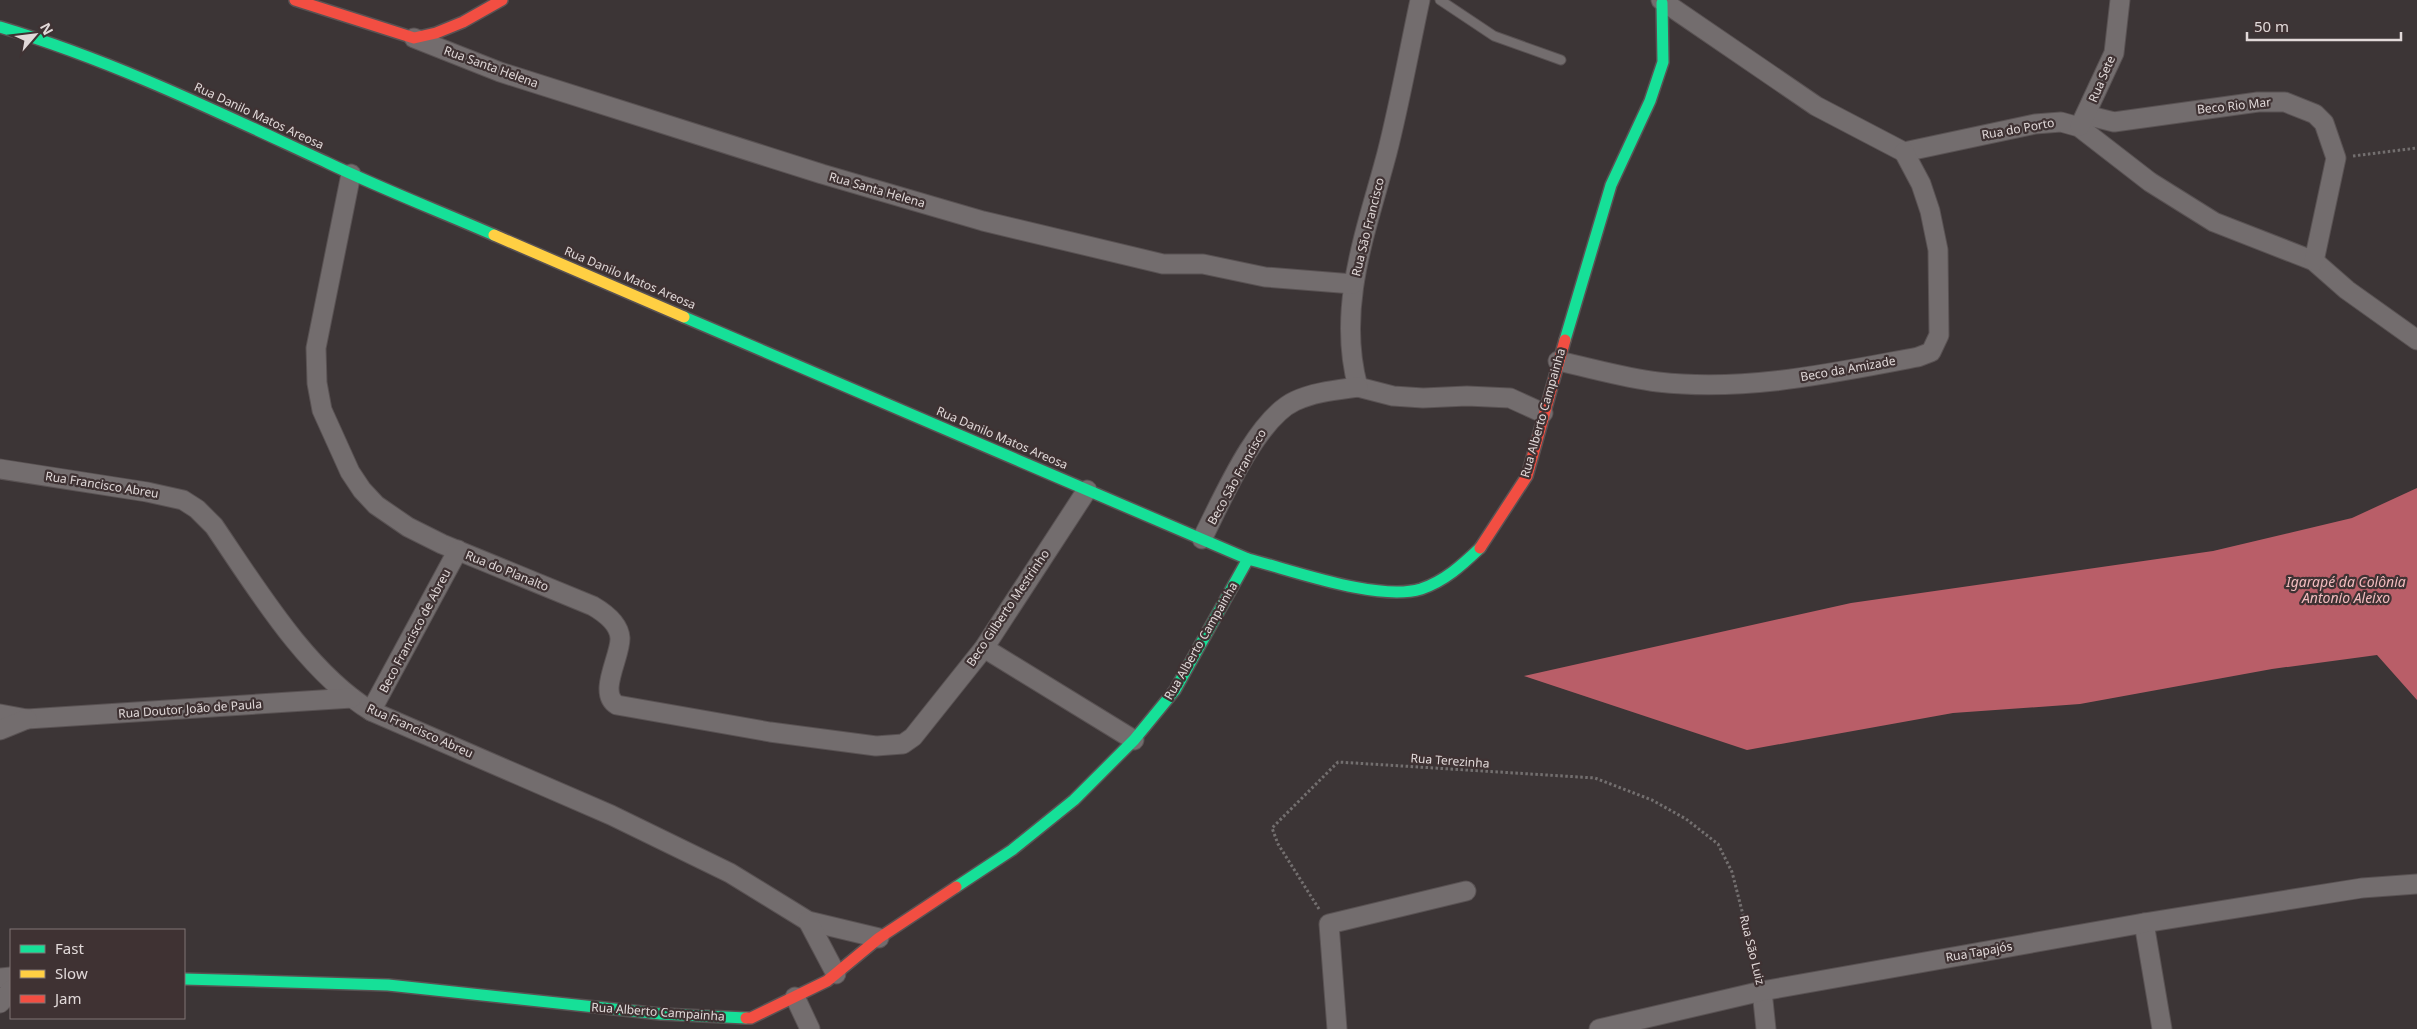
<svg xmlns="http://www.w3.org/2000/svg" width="2417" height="1029" viewBox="0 0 2417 1029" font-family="'Noto Sans',sans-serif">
	<rect width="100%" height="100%" fill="#3c3536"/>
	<path fill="#b95e68" d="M2417 488V700L2377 655 2272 669 2080 704 1953 713 1747 750 1524 676 1851 603 2213 551 2352 518Z"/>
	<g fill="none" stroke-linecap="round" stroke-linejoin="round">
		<g stroke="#595253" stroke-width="11">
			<path id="lane" d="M1440 0 1494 36 1561 60"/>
		</g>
		<g stroke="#595253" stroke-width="21">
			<g id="street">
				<path d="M1420 0C1409 51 1400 102 1387 153 1367 229 1336 307 1358 387L1393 396 1423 398 1467 396 1510 398 1543 413"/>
				<path d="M1661 0 1816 106 1904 152 2035 124 2061 122 2079 127 2150 182 2214 222 2314 261 2347 290 2417 340"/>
				<path d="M414 38 500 72 822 174 983 221 1163 264H1203L1265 277 1353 284"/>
				<path d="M2086 115 2114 122 2258 102H2285L2315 114 2324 123 2336 158 2314 261"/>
				<path d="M2080 126 2114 53 2120 0"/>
				<path d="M351 174 316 348 317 383 322 410 350 472 362 490 376 505 408 527 442 544 593 606C605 613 619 623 620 638 621 656 597 693 617 705L770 732 876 746 903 744 913 737 984 648 1087 490"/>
				<path d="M1558 361C1591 368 1625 378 1658 382 1747 392 1832 373 1918 357L1931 352 1939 335 1938 250 1930 211 1921 184 1904 152"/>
				<path d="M0 469 147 492 183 500 197 509 214 526C257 589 306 671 371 711L611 815 730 873 808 921 879 938"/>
				<path d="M1202 539C1221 502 1256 419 1295 401 1314 392 1337 390 1358 387"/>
				<path d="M984 648 1134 740"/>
				<path d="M371 711 458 550"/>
				<path d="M0 714 27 719 352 698"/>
				<path d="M0 730 27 719"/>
				<path d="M808 921 836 974"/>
				<path d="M2144 923 2162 1029"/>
				<path d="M0 978 11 977"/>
				<path d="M1762 991 1766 1029"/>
				<path d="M795 997 810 1029"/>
				<path d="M0 1003 11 990"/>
				<path d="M1337 1029 1329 924 1466 891"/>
				<path d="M1599 1029 1762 991 2144 923 2362 888 2417 884"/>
			</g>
		</g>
		<g stroke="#595253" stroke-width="14">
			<g id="fast">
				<path d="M0 27C114 61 220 113 328 163 382 189 439 211 494 235"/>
				<path d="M684 317 1248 559"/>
				<path d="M1565 340 1611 185 1650 101 1663 62 1662 3"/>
				<path d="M956 887 1012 850 1074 800 1134 740 1175 690 1248 559C1292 570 1378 602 1421 589 1445 581 1462 565 1480 548"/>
				<path d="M184 979 388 985 661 1014 746 1018"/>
			</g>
		</g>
		<g stroke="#595253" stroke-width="14">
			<path id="slow" d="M494 235 684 317"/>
		</g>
		<g stroke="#595253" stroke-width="14">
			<g id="jam">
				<path d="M295 0 414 38 436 33 463 22 502 0"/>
				<path d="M1480 548 1527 476 1565 340"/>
				<path d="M746 1018H751L827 981 879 938 956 887"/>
			</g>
		</g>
		<g stroke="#736f6f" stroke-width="3" stroke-dasharray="2.5 2.5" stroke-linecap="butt">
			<path d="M2353 156 2417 148"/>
			<path d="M1319 909 1278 844 1272 828 1338 762 1595 778 1652 800 1686 819 1718 844 1732 872 1758 973"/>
		</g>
		<use href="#lane" stroke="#736d6e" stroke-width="9"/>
		<use href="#street" stroke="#736d6e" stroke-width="19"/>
		<use href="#fast" stroke="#16e098" stroke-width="11"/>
		<use href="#slow" stroke="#ffcf43" stroke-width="11"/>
		<use href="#jam" stroke="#f24e42" stroke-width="11"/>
	</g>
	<g text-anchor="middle" stroke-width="4.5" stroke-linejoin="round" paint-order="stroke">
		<g font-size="12" fill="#e1d9d9" stroke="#3f3233">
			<text transform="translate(491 67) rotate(20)" y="4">Rua Santa Helena</text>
			<text transform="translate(2102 79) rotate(-67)" y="4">Rua Sete</text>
			<text transform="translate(2234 106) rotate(-6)" y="4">Beco Rio Mar</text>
			<text transform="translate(259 116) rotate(25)" y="4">Rua Danilo Matos Areosa</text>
			<text transform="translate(2018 129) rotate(-10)" y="4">Rua do Porto</text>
			<text transform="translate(877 190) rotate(16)" y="4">Rua Santa Helena</text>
			<text transform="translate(1368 227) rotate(-76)" y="4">Rua São Francisco</text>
			<text transform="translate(630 278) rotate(23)" y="4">Rua Danilo Matos Areosa</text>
			<text transform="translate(1848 369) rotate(-10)" y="4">Beco da Amizade</text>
			<text transform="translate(1543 413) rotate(-74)" y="4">Rua Alberto Campainha</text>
			<text transform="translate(1002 438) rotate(23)" y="4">Rua Danilo Matos Areosa</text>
			<text transform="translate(1237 477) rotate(-61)" y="4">Beco São Francisco</text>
			<text transform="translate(102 485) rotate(9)" y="4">Rua Francisco Abreu</text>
			<text transform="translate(507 571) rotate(22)" y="4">Rua do Planalto</text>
			<text transform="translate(1008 608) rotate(-56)" y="4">Beco Gilberto Mestrinho</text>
			<text transform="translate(415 631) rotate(-62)" y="4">Beco Francisco de Abreu</text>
			<text transform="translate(1201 641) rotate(-60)" y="4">Rua Alberto Campainha</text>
			<text transform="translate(190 709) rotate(-4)" y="4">Rua Doutor João de Paula</text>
			<text transform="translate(420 731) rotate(24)" y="4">Rua Francisco Abreu</text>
			<text transform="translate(1450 761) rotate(4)" y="4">Rua Terezinha</text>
			<text transform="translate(1752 950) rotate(76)" y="4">Rua São Luiz</text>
			<text transform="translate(1979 952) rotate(-10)" y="4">Rua Tapajós</text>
			<text transform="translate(658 1012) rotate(4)" y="4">Rua Alberto Campainha</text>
		</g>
		<g font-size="14" font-style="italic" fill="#f2bcbf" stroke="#3f3233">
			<text x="2346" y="587">Igarapé da Colônia<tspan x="2346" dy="16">Antonio Aleixo</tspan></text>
		</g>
	</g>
	<rect x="10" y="929" width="175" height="90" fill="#3f3233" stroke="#807575"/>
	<rect x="20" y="945" width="25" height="8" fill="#16e098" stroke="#807575"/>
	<text x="55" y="954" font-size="15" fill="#e1d9d9">Fast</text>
	<rect x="20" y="970" width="25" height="8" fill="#ffcf43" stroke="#807575"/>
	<text x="55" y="979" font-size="15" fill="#e1d9d9">Slow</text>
	<rect x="20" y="995" width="25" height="8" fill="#f24e42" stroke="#807575"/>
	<text x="55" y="1004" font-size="15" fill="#e1d9d9">Jam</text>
	<g transform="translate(35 35) rotate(62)" stroke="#3f3233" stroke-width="4" paint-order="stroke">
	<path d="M0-4L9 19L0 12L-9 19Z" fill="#e1d9d9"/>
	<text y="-8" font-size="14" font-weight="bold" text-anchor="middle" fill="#e1d9d9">N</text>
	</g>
	<path d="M2247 32v8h154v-8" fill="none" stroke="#e1d9d9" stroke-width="2.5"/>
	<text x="2254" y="32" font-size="15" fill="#e1d9d9" stroke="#3f3233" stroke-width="4" paint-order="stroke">50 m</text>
</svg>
